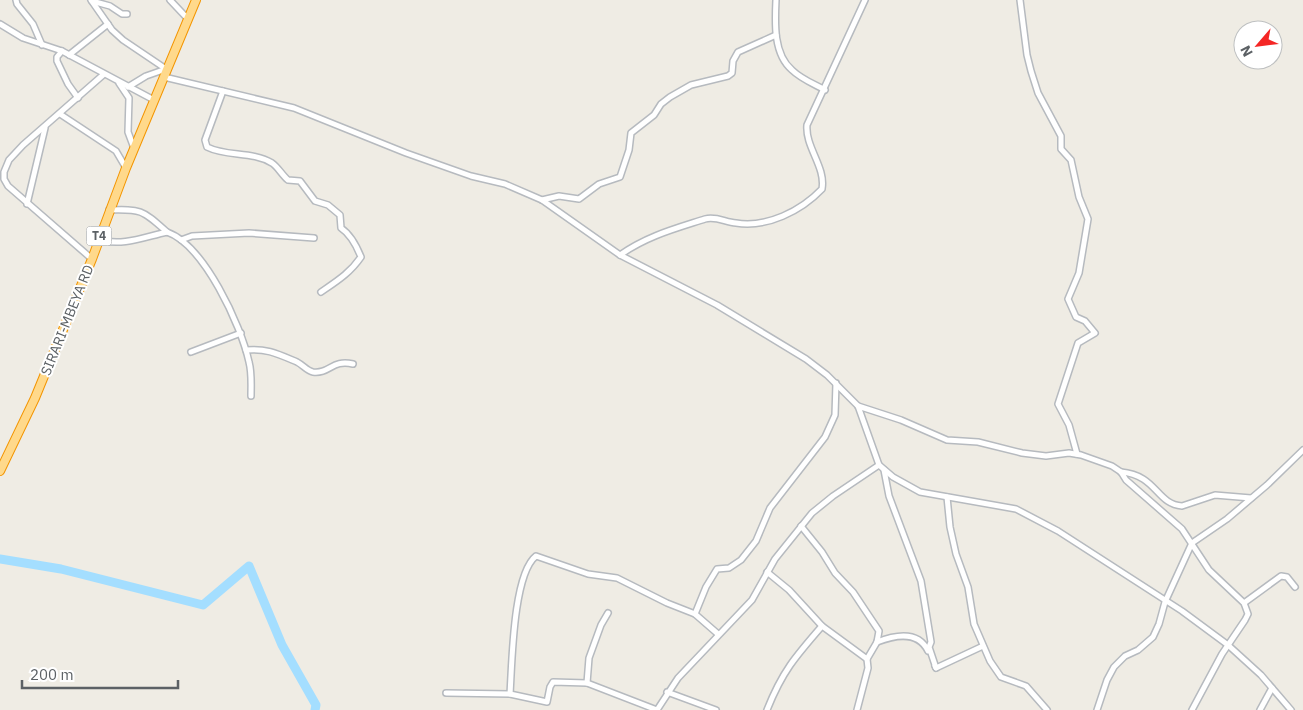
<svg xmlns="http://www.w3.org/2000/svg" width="1303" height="710" viewBox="0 0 1303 710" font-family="'IBM Plex Sans',sans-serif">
	<rect width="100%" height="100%" fill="#efece4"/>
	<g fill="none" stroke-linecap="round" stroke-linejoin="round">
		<path stroke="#a4deff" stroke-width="9" d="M0 559 61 569 203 605 249 566 282 645 316 705 315 710"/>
		<g stroke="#b6babf" stroke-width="8">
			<g id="minor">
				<path d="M16 0 17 4 33 24 42 45"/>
				<path d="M91 0 112 30 123 40 166 69"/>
				<path d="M170 0 187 18"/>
				<path d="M776 0C775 22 773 54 792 70 801 79 814 84 825 90"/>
				<path d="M1020 0 1027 55 1031 71 1038 93 1061 136V149L1071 160 1079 197 1088 219 1079 273 1068 299 1076 317 1085 321 1095 333 1078 343 1058 404 1069 425 1077 454"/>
				<path d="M92 1 110 6 122 14H127"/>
				<path d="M0 24 23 38 62 51 154 100"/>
				<path d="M62 51 57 57V61L68 84 78 98"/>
				<path d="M69 55 108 24"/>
				<path d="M164 77 294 108 406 153 471 176 505 184 542 200 620 255 717 305 806 359 827 375 858 406 879 465 893 477 920 492 1016 509 1058 531 1182 611 1228 645 1261 675 1291 710"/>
				<path d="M119 83 129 98 128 132 134 148"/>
				<path d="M128 87 146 76 166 69"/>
				<path d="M223 91 205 140 207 147C227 157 252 151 272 163 278 167 282 175 288 180L300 181 315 201 328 205 340 215 341 228C350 234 357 247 361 257 350 273 337 281 321 292"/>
				<path d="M60 114 116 151 126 168"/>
				<path d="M542 200 559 196 579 199 599 184 620 177 629 150 631 133 654 115 661 104 670 97 691 85 728 76 732 73 733 61 738 52 776 35"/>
				<path d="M27 204 45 128"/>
				<path d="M109 210C142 209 142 210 167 232"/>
				<path d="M98 240C124 246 141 238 167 232 204 245 241 325 249 362 252 373 251 385 251 396"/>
				<path d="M181 240 192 236 249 233 314 238"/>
				<path d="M620 255C647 236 674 229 705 219 716 216 725 222 736 223 767 228 801 211 822 189 826 167 805 147 807 125L865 0"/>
				<path d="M92 259 8 186 4 179V172L9 160 23 145 103 75"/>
				<path d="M246 350C266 348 278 354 297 362 303 365 307 371 313 372 330 374 332 359 353 364"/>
				<path d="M191 352 241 333"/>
				<path d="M858 406 901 420 947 440 978 442 1022 453 1046 456 1069 453 1081 455 1112 466 1121 472 1126 480 1182 529 1209 570 1244 603 1248 614 1245 620 1222 654 1192 710"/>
				<path d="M884 470 889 496 921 581 931 642 929 647 936 668"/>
				<path d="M1121 472C1157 475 1156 504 1182 506L1215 495 1251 498"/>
				<path d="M947 497 950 527 956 554 968 587 974 624 990 661 1001 677 1026 686 1047 710"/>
				<path d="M801 526 822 552 835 573 853 592 879 631 877 642 867 659 868 668 857 710"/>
				<path d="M767 572 789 590 822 626 867 659"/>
				<path d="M1244 603 1281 576 1287 577 1295 587"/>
				<path d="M695 614 706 587 717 569 729 568 741 560 756 541 770 508 825 437 835 415 836 383"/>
				<path d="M877 642C895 635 918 630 928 651"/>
				<path d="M935 666 936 668 983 646"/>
				<path d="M587 683 589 658 601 625 608 613"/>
				<path d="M667 692 716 710"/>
				<path d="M446 693 510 694 547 702 550 687 553 682 587 683 657 710"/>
				<path d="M510 694C512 664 513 574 536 556L588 574 617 578 667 603 695 614 718 634"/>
				<path d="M657 710 678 678 752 600 775 559 812 513 833 496 879 465"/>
				<path d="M767 710C782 672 795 657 822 626"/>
				<path d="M1097 710 1107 680 1114 667 1125 656 1138 650 1153 637 1159 624 1165 602 1192 543 1227 519 1267 485 1303 450"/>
				<path d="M1260 710 1272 688"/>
			</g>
		</g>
		<g stroke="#f39500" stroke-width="10">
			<path id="highway" d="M0 471 35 398 92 259 126 168 196 0"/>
		</g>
		<use href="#minor" stroke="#fff" stroke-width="5"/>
		<use href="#highway" stroke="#ffd98b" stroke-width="8"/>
	</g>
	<g text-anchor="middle" stroke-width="4" stroke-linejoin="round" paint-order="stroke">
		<rect fill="#fff" stroke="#8d9093" stroke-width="1" x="86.5" y="226.5" width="25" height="19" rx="4"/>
		<g font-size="12" font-weight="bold" fill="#5c6165">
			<text x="99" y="240">T4</text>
		</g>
		<g font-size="14" fill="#5c6165" stroke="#fff">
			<text transform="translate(67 320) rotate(-68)" y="5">SIRARI-MBEYA RD</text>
		</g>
	</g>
	<g transform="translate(1258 45) rotate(242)"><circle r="24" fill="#ffffff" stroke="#bec0c1"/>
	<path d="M0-4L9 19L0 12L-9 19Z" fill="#f42625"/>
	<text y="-8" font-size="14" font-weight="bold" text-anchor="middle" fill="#5c6165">N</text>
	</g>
	<path d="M22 680v8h156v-8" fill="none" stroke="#5c6165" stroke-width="2.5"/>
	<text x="30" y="680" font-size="15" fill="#5c6165" stroke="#ffffff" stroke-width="4" paint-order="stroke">200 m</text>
</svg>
